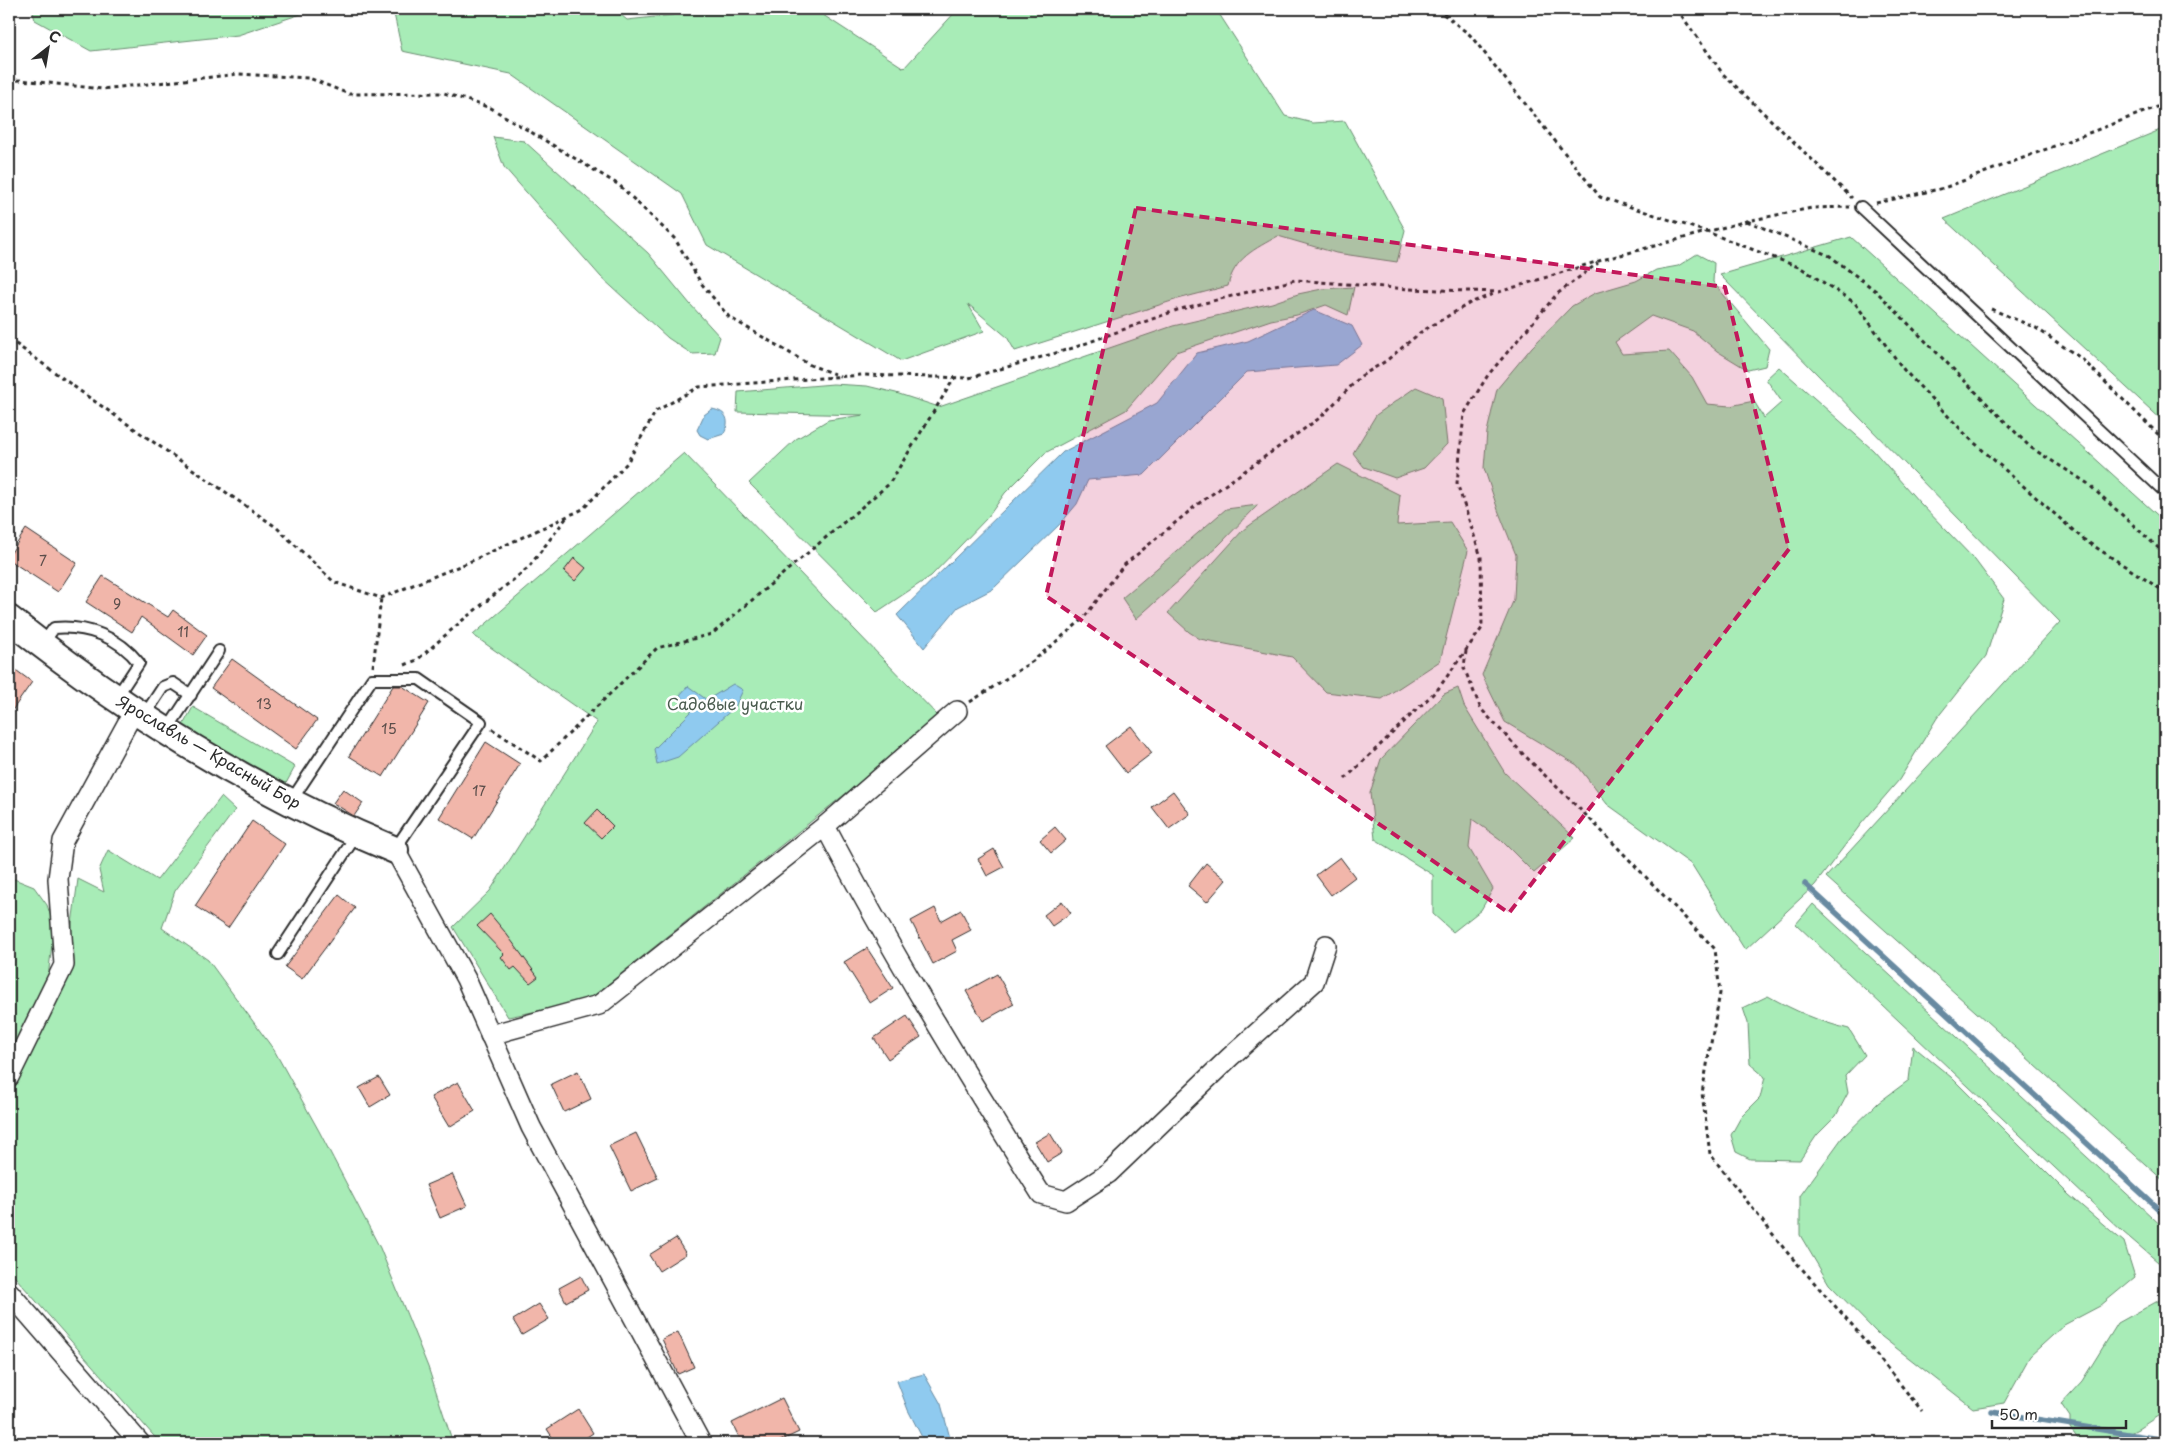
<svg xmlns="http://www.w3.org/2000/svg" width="2174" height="1452" viewBox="0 0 2174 1452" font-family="'Playpen Sans',sans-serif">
	<rect width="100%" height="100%" fill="#fff"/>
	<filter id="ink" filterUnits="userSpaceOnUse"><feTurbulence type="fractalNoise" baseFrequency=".02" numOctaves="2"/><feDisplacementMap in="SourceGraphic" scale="10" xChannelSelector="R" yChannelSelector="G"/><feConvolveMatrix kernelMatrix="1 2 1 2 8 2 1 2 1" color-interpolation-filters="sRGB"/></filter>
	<g filter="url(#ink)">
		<g fill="#a8ecb7" stroke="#6a8c71">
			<path d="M32 9H316L238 35 91 51 35 20Z"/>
			<path d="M393 9H614L627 20 673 15 666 9H814L904 68 958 9H1216L1285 116 1313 123 1345 121 1405 230 1397 262 1336 253 1278 236C1255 249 1234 258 1228 286L1178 299 1015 351 1007 337 968 304 984 331 901 361 707 245 682 194 511 74 402 51Z"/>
			<path d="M2165 128V423L1944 219Z"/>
			<path d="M493 137 524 141 648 253 690 304 720 337 715 353 692 354 668 338 601 277 504 167Z"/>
			<path d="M1851 237 2165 522V1182L1826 877 2060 622 1720 275Z"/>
			<path d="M1697 254 1714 263 1713 282 1769 349 1765 366 1748 370 1717 351 1693 331 1651 316 1615 342 1622 354 1669 351 1692 377 1707 404 1730 406 1754 401 1764 418 1782 402 1766 379 1779 367 1873 450 1919 502 1975 560 2004 599 1986 656 1937 718 1899 780 1861 824 1815 885 1745 950 1692 865 1607 804 1577 765 1505 722 1482 675 1514 599 1516 555 1498 510 1484 468 1487 432 1497 389 1532 347 1572 306 1595 293 1636 281 1656 270 1678 266Z"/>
			<path d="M1354 287 1348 315 1326 305 1297 315 1271 320 1176 352 1126 410 1045 453 1005 493 988 517 931 576 877 612 749 483 796 439 828 420 864 415 737 412 738 392 833 384 867 386 896 393 939 407 1173 326 1272 303 1298 294 1322 289Z"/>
			<path d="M1416 387 1442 398 1447 444 1424 468 1395 478 1364 467 1353 453 1376 415Z"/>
			<path d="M684 453 940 718 587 1001 508 1017 453 927 490 891 597 722 473 635Z"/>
			<path d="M1338 464 1400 495 1397 525 1450 522 1468 551 1440 661 1382 699 1326 692 1292 657 1200 639 1189 632 1168 613 1243 530Z"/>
			<path d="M1258 505 1218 546 1136 619 1122 598 1226 509Z"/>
			<path d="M1458 688 1464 706 1505 773 1575 838 1534 873 1500 839 1472 819 1469 848 1493 889 1481 910 1453 932 1433 914V875L1375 839 1370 793 1381 759 1444 694Z"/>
			<path d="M193 707 295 767 284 787 182 727Z"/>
			<path d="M221 797 235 810 175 891 162 928 208 960 274 1050 319 1131 380 1248 428 1367 453 1443H160L9 1270V1095L29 1047 71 966V932L78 879 104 892 99 870 108 850 157 880Z"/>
			<path d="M9 877 34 887 47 905 54 926 48 978 9 1060Z"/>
			<path d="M1813 904 2165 1229V1268L2123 1232 1796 924Z"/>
			<path d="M1768 996C1795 1011 1820 1022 1849 1029L1865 1055 1845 1076 1848 1093 1836 1116 1817 1135 1800 1160 1750 1159 1736 1152 1731 1135 1741 1117 1760 1098 1765 1077 1750 1064 1748 1023 1743 1008Z"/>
			<path d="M1913 1046 1951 1077 2069 1195 2124 1242 2135 1277 2100 1306 2064 1325 2030 1356 2004 1403 1973 1408 1877 1333 1829 1284 1800 1235V1196L1842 1138 1878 1103 1909 1080Z"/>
			<path d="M2165 1297 2164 1412 2138 1429 2112 1442 2078 1439 2070 1428V1417L2061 1404 2082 1381 2118 1323Z"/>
		</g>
		<g fill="#8fcaef" stroke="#678aa1">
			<path d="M1314 310 1352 326 1362 345 1336 365 1247 372 1144 475 1088 480 1077 504 1061 523 993 589 958 607 924 648 897 615 1063 452 1157 403 1197 353 1248 341Z"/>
			<path d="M712 409C728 412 730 421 724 434L708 439 700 435 697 430 704 415Z"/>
			<path d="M733 684 743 690 735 707 678 757 657 764 654 749 692 711 680 695 688 686 707 700Z"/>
			<path d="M924 1374 941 1404 950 1438 944 1443H925L908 1410 897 1381Z"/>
		</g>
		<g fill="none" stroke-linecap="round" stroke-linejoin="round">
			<g stroke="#678aa1" stroke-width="5.5">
				<path d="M1805 884 2165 1215"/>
				<path d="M1992 1412 2165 1440"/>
			</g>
		</g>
		<g fill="#f1b6aa" stroke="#2b2b2b">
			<path d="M26 529 77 563 58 592 9 560V556Z"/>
			<path d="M574 558 586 568 575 581 564 571Z"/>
			<path d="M103 576 168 617 173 610 207 635 193 655 141 617 132 632 86 602Z"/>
			<path d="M232 659 317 720 296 749 211 688Z"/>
			<path d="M9 665 32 682 9 715Z"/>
			<path d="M393 686H402L429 703 383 777 349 756Z"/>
			<path d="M1131 726 1152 753 1126 773 1105 746Z"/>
			<path d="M486 742 520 764 473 839 439 818Z"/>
			<path d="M343 789 363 803 354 816 333 803Z"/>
			<path d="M1173 791 1190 814 1169 829 1152 807Z"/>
			<path d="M597 810 613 826 601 838 585 823Z"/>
			<path d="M252 821 285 844 228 928 195 906Z"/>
			<path d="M1055 827 1066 840 1051 853 1040 840Z"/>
			<path d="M994 849 1004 867 987 876 978 859Z"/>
			<path d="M1340 857 1355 877 1331 895 1316 875Z"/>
			<path d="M1206 863 1226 880 1207 902 1188 886Z"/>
			<path d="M339 895 355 908 302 979 285 967Z"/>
			<path d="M1062 901 1071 913 1052 926 1044 915Z"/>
			<path d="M935 908 941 921 961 910 971 930 952 940 957 951 933 964 911 921Z"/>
			<path d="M490 914 505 932 538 977 530 983 515 967 511 970 501 957 504 954 477 926Z"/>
			<path d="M867 948 893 988 870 1003 844 962Z"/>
			<path d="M997 974 1014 1004 983 1021 966 991Z"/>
			<path d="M907 1016 921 1037 888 1059 874 1038Z"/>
			<path d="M578 1071 591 1099 564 1112 551 1084Z"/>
			<path d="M379 1077 390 1095 370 1107 359 1088Z"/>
			<path d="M458 1082 475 1111 449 1127 431 1097Z"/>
			<path d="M636 1133 658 1178 631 1191 609 1146Z"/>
			<path d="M1050 1133 1062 1153 1047 1162 1035 1142Z"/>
			<path d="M452 1174 467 1206 440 1218 426 1185Z"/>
			<path d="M676 1238 686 1254 659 1271 649 1255Z"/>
			<path d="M581 1276 588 1290 566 1302 559 1288Z"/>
			<path d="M539 1304 549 1319 522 1335 513 1320Z"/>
			<path d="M678 1332 694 1367 678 1374 662 1339Z"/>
			<path d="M782 1398 799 1432 776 1443H742L732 1423Z"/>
			<path d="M578 1409 593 1433 578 1443H556L547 1429Z"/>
		</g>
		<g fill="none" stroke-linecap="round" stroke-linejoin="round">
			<g stroke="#2b2b2b" stroke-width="14">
				<g id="lane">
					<path d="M1861 207 2165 492"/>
					<path d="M42 645 54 628C87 625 119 637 139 663L116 698"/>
					<path d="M144 716 163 687 173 683 191 695"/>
					<path d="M167 730 219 651"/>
					<path d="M291 801 372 679H419L481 722 395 849"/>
					<path d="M278 954 357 834"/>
				</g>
			</g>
			<g stroke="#2b2b2b" stroke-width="22">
				<g id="street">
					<path d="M825 826C891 952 966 1074 1041 1194L1066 1201 1109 1173 1230 1057 1314 982 1326 945"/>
					<path d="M395 850 466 979 531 1127 701 1443"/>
					<path d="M490 1035 599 1005 825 826 957 711"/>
					<path d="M9 1077 64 965 58 879 63 841 134 711"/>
					<path d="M9 1292 140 1443"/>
				</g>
			</g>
			<g stroke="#2b2b2b" stroke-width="30">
				<path id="secondary" d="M9 619C126 712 256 793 395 850"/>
			</g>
			<g stroke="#2b2b2b" stroke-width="3" stroke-dasharray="4 4" stroke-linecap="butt">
				<path d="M1437 9 1470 35 1600 197 1707 232 1801 268 1855 303 1904 370 1969 438 2083 539 2165 592"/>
				<path d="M1677 9 1723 74 1852 198"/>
				<path d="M9 81 21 80 102 89 239 74 309 78 349 94 444 93 491 108 619 185 675 239 701 283 729 317 810 365 840 376"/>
				<path d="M1876 203 1944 188 2165 104"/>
				<path d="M1747 221 1830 256 1876 291 2030 447 2087 483 2165 554"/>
				<path d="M1991 309 2036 328 2082 359 2165 441"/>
				<path d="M9 339 87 396 276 527 334 582 381 598 467 563 583 509 627 463 656 411 699 387 862 375 969 378 1073 348 1177 310 1295 280 1409 289 1499 292 1602 260 1747 221 1812 208 1850 207"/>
				<path d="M1466 651 1464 668 1481 709 1523 754 1594 823 1715 949 1720 993 1702 1093 1710 1154 1786 1251 1853 1326 1922 1411"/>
				<path d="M405 665 417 660 464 619 528 568 567 517"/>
				<path d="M373 667 381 598"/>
				<path d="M970 702 1033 661 1083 619 1123 566 1198 504 1321 417 1361 376 1386 361 1421 332 1470 303 1496 293"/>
				<path d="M492 729 541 761 657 648 712 634 889 484 955 377"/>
				<path d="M1345 779 1438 689 1482 628 1481 557 1457 483 1464 414 1488 375 1557 294 1598 263"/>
			</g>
			<use href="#lane" stroke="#fff" stroke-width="10"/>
			<use href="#street" stroke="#fff" stroke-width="19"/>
			<use href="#secondary" stroke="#fff" stroke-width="26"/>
		</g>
	</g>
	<path fill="#c2185b" fill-opacity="0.2" stroke="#c2185b" stroke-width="4" stroke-dasharray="10 6" stroke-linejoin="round" d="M1136 208 1725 287 1789 549 1509 913 1046 596Z"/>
	<g text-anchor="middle" stroke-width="5" stroke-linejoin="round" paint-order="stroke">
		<g font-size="14" fill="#5c4e4b">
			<text x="43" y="566">7</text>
			<text x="117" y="609">9</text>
			<text x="183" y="637">11</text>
			<text x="264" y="709">13</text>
			<text x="389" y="734">15</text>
			<text x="479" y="796">17</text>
		</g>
		<g font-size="16" fill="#4a5b4e" stroke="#fff">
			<text x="735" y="710">Садовые участки</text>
		</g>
		<g font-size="16" fill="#2b2b2b" stroke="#fff">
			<text transform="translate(209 752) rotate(30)" y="6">Ярославль — Красный Бор</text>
		</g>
	</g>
	<rect width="2174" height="1452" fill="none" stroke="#fff" stroke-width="30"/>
	<rect x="15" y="15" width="2144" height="1422" fill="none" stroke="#2b2b2b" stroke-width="2" filter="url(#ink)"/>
	<g transform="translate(48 48) rotate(31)" stroke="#ffffff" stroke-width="4" paint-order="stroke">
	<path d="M0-4L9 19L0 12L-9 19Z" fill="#2b2b2b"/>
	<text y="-8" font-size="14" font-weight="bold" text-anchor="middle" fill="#2b2b2b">С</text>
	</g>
	<path d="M1992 1420v8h134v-8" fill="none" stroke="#2b2b2b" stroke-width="2.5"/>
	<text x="1999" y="1420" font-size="15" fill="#2b2b2b" stroke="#ffffff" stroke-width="4" paint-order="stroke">50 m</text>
</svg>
